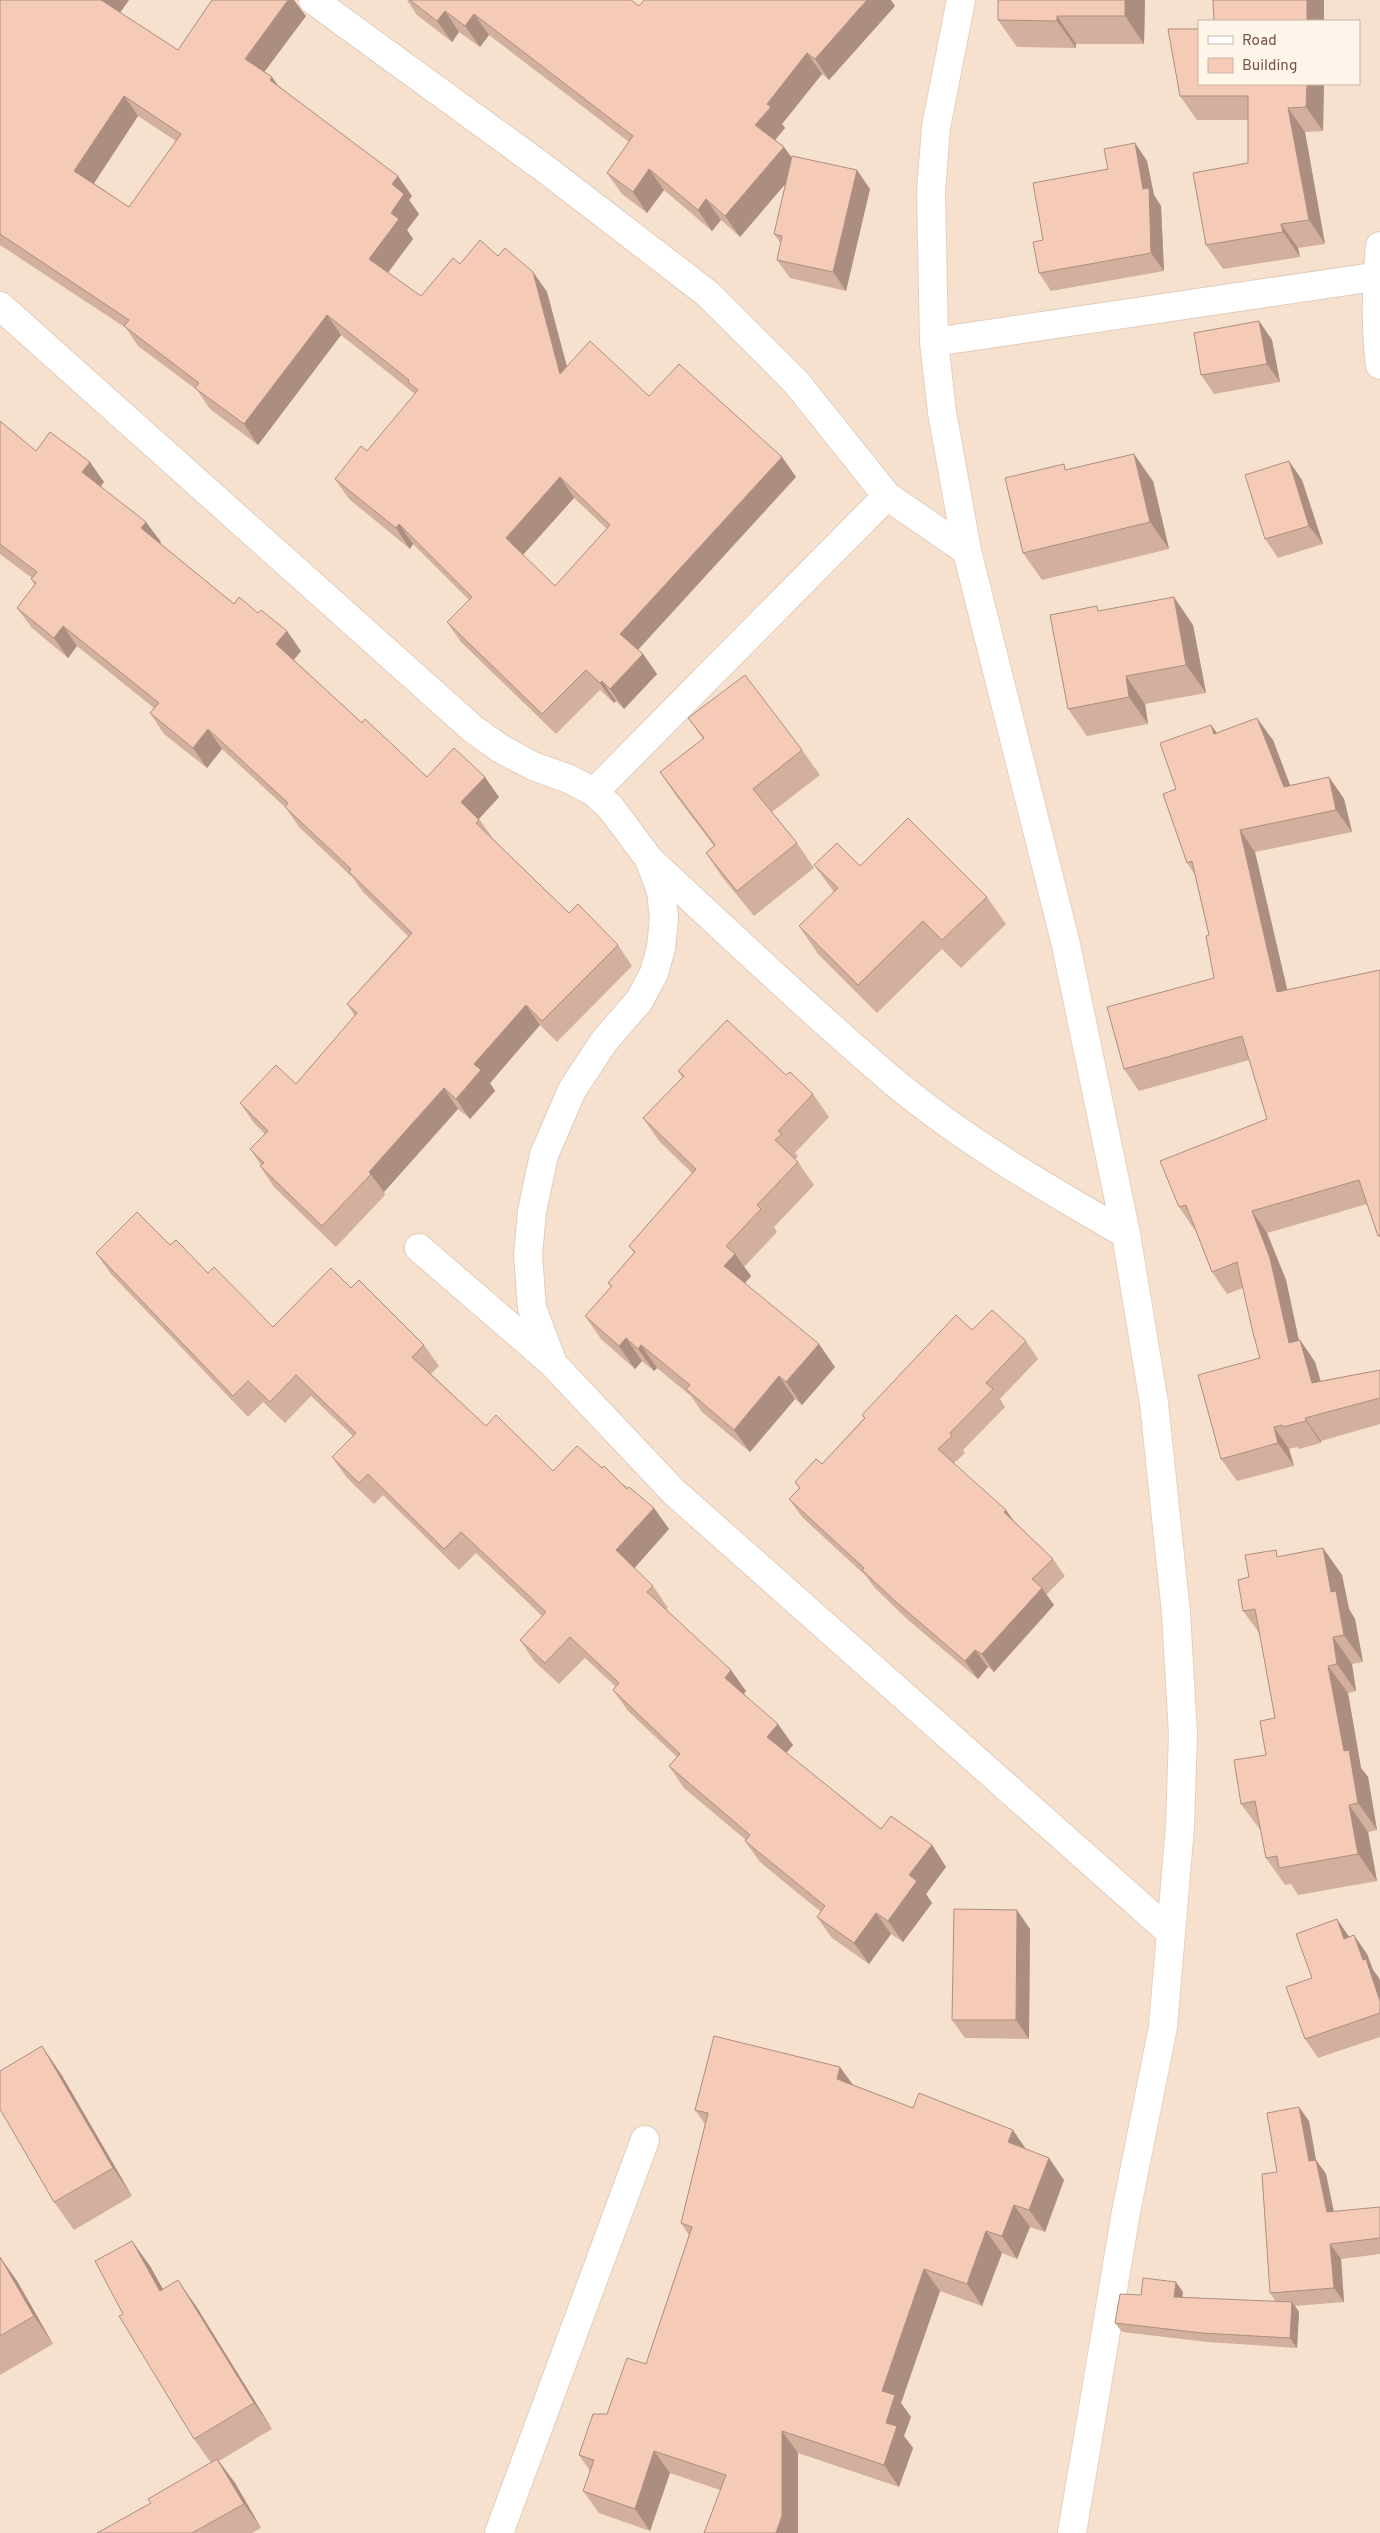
<svg xmlns="http://www.w3.org/2000/svg" width="1380" height="2533" viewBox="0 0 1380 2533" font-family="Overpass,sans-serif">
	<rect width="100%" height="100%" fill="#fef0e1"/>
	<path fill="#f6e1cf" fill-rule="evenodd" d="M0 0H1380V2533H0ZM1199 21H1359V84H1199Z"/>
	<g fill="none" stroke-linecap="round" stroke-linejoin="round">
		<g stroke="#e2ccbc" stroke-width="30">
			<g id="street">
				<path d="M313 0 544 168 708 294 796 382 887 496 967 551"/>
				<path d="M1380 246C1376 286 1375 325 1380 365"/>
				<path d="M0 306 473 729 501 749 533 766 569 779 594 792 611 808 649 859 661 891 664 918 661 948 654 973 639 1001 605 1040 572 1090 544 1155 532 1211 528 1255 532 1308 553 1364 674 1492 1170 1932"/>
				<path d="M934 342 1380 276"/>
				<path d="M594 792 887 496"/>
				<path d="M653 863C732 936 811 1012 894 1082 965 1141 1046 1188 1126 1234"/>
				<path d="M419 1248 550 1361"/>
				<path d="M499 2533 645 2140"/>
			</g>
		</g>
		<g stroke="#eacebc" stroke-width="30">
			<path id="secondary" d="M961 0 936 127 931 191 934 342 942 412 967 551 1066 945 1126 1234 1154 1403 1176 1613 1183 1734 1180 1826 1163 2027 1126 2212 1072 2533"/>
		</g>
		<use href="#street" stroke="#fff" stroke-width="28"/>
		<use href="#secondary" stroke="#fff" stroke-width="28"/>
	</g>
	<g fill="#d3af9d" fill-rule="evenodd">
		<path d="M0 0 120 13 178 50 306 16 264 72 279 86 412 196 409 200 419 214 407 230 413 239 388 273 421 296 460 264 498 256 533 272 547 292 567 366 649 396 782 457 796 477 638 650 643 654 657 674 624 709 616 701 614 703 600 690 556 734 461 642 447 622 469 600 413 544 410 549 349 499 335 479 367 451 415 394 341 335 258 445 210 409 197 390 138 346 126 328 0 245ZM138 116 176 141 129 207 94 183ZM574 498 607 529 555 586 523 555Z"/>
		<path d="M407 0H631L639 6H895L829 80 822 74 782 124 785 128 775 140 784 147 791 157 870 189 846 291 790 278 777 260 781 244 774 234 785 184 740 237 721 220 712 231 664 190 647 213 622 194 607 173 629 142 489 35 480 47 459 32 452 42 417 15Z"/>
		<path d="M998 0H1145L1144 44H1076V48L1017 47 998 20Z"/>
		<path d="M1324 84 1323 131 1305 132 1325 244 1298 248 1300 257 1223 269 1206 245 1248 163V120H1197L1180 96Z"/>
		<path d="M1135 143 1147 161 1154 195 1161 206 1164 271 1051 291 1039 273 1043 240 1108 169Z"/>
		<path d="M1259 321 1272 340 1280 382 1214 394 1201 375Z"/>
		<path d="M0 421 36 451 104 482 101 486 161 542 160 543 234 604 301 651 294 660 362 723 427 777 499 797 479 819 494 840 569 913 618 945 632 966 557 1042 540 1025 490 1083 495 1091 470 1119 458 1109 384 1192 385 1195 336 1247 274 1187 260 1166 261 1165 250 1149 265 1134 254 1123 240 1103 296 1084 355 1016 347 1004 408 936 363 892 353 878 299 827 286 808 222 749 207 768 164 734 150 713 154 708 77 646 68 658 32 628 17 608 35 585 31 579 32 578 0 554Z"/>
		<path d="M1302 480 1323 544 1278 558 1265 539Z"/>
		<path d="M1153 481 1169 549 1042 580 1023 553Z"/>
		<path d="M1101 611 1193 625 1206 693 1145 704 1148 724 1087 736 1068 709Z"/>
		<path d="M688 718 802 750 820 775 772 812 797 843 814 868 754 916 723 878 706 853 714 846 677 797 660 772 703 739Z"/>
		<path d="M1211 725 1217 733 1273 740 1290 785 1329 777 1344 799 1352 832 1255 852 1287 990 1380 970V1238L1378 1236 1367 1204 1267 1233 1286 1280 1299 1340H1300L1315 1362 1321 1381 1380 1370V1424L1321 1441V1443L1299 1449 1297 1447 1289 1449 1294 1466 1237 1481 1221 1459 1260 1358 1243 1288 1227 1294 1212 1272 1195 1229H1194L1179 1207 1267 1119 1249 1060 1139 1091 1124 1069 1214 978 1209 935 1195 875 1187 863 1176 789Z"/>
		<path d="M814 865 860 866 987 897 1006 924 961 968 942 949 877 1013 818 954 799 926 834 892Z"/>
		<path d="M678 1071 786 1075 813 1094 829 1117 795 1153 798 1157 795 1159 798 1162 814 1185 774 1227 777 1232 744 1267 751 1276 745 1283 835 1367 802 1405 795 1399 750 1452 702 1412 691 1396 657 1368 654 1371 642 1361 635 1369 601 1339 585 1316 611 1287 608 1283 634 1253 629 1246 692 1173 659 1141 643 1118 683 1078Z"/>
		<path d="M170 1245 208 1273 273 1327 351 1288 424 1345 439 1366 431 1374 486 1426 553 1471 602 1468 654 1508 669 1529 634 1568 653 1586 668 1608 666 1609 746 1691 744 1694 793 1745 786 1753 881 1829 932 1845 946 1867 926 1894 932 1903 903 1942 891 1934 869 1964 832 1938 817 1917 821 1912 760 1862 745 1841 746 1840 684 1788 669 1766 677 1757 628 1711 613 1690 616 1687 585 1658 559 1684 534 1661 520 1640 542 1616 476 1553 459 1570 383 1495 374 1504 347 1478 332 1457 353 1436 311 1396 285 1423 263 1402 248 1417 111 1274 96 1253Z"/>
		<path d="M972 1330 1026 1341 1038 1359 1000 1399 1005 1407 963 1450 965 1453 954 1463 1053 1559 1065 1576 1046 1595 1054 1605 994 1672 988 1667 978 1679 907 1619 874 1587 866 1576 802 1517 789 1499 799 1488 795 1482 822 1464 864 1418 862 1415Z"/>
		<path d="M1323 1548 1342 1575 1349 1609 1355 1619 1363 1662 1352 1664 1356 1691 1348 1693 1361 1768 1368 1777 1377 1830 1368 1832 1377 1881 1298 1895 1291 1884 1285 1885 1266 1858 1261 1831 1241 1804 1266 1755 1275 1718 1260 1634 1243 1611 1249 1577 1280 1556Z"/>
		<path d="M1030 1929 1029 2039 965 2038 952 2020Z"/>
		<path d="M1349 1937 1367 1954 1373 1970 1379 1978 1380 1982V2037L1318 2058 1305 2039 1312 1978Z"/>
		<path d="M61 2074 132 2196 74 2230 54 2202Z"/>
		<path d="M853 2085 913 2108 1026 2149 1064 2180 1045 2232 1030 2227 1017 2259 1002 2253 982 2306 940 2291 901 2403 911 2417 904 2436 913 2448 899 2487 798 2453V2533L720 2490 670 2473 650 2531 599 2513 583 2491 590 2471 579 2455 607 2414 646 2364 689 2235 681 2223 705 2124 695 2110Z"/>
		<path d="M1309 2121 1316 2160 1326 2174 1334 2212 1380 2207V2254L1341 2259 1344 2302 1295 2306 1299 2312 1297 2348 1208 2342 1122 2332 1115 2323 1141 2295 1183 2292 1182 2297 1276 2302 1270 2293 1277 2172Z"/>
		<path d="M0 2257 17 2281 53 2344 0 2375Z"/>
		<path d="M150 2266 163 2289 196 2306 272 2429 219 2461 235 2483 261 2528 252 2533H97L151 2503 211 2463 194 2439 123 2314Z"/>
	</g>
	<g fill="#ac8e80">
		<path d="M101 0H129L115 20Z"/>
		<path d="M288 0H294L306 16 259 79 245 59Z"/>
		<path d="M867 0H891L895 6 829 80 815 59Z"/>
		<path d="M1125 0H1145L1144 44 1125 16Z"/>
		<rect x="1307" y="0" width="17" height="21"/>
		<path d="M445 11 459 32 452 42 437 21Z"/>
		<path d="M474 14 489 35 480 47 465 26Z"/>
		<path d="M1057 16 1076 44V48L1057 21Z"/>
		<path d="M807 53 822 74 782 124 785 128 770 146 755 125 767 104Z"/>
		<path d="M272 77 286 97 270 80Z"/>
		<path d="M1307 84H1324L1323 131 1306 107Z"/>
		<path d="M124 96 138 116 89 191 74 171Z"/>
		<path d="M1288 108 1305 132 1325 244 1309 220Z"/>
		<path d="M1135 143 1147 161 1154 195 1161 206 1164 271 1151 253 1143 189Z"/>
		<path d="M784 147 799 168 740 237 725 216Z"/>
		<path d="M649 169 664 190 647 213 633 192Z"/>
		<path d="M857 170 870 189 846 291 833 272Z"/>
		<path d="M398 176 412 196 409 200 419 214 407 230 413 239 383 279 369 259 391 213 392 184Z"/>
		<path d="M706 199 721 220 712 231 698 210Z"/>
		<path d="M1281 224 1298 248 1300 257 1283 232Z"/>
		<path d="M533 272 547 292 574 394 560 374Z"/>
		<path d="M327 315 341 335 258 445 244 424Z"/>
		<path d="M1259 321 1272 340 1280 382 1267 364Z"/>
		<path d="M1134 454 1153 481 1169 549 1150 522Z"/>
		<path d="M782 457 796 477 634 654 620 634Z"/>
		<path d="M1289 461 1302 480 1323 544 1309 526Z"/>
		<path d="M90 462 104 482 96 492 82 472Z"/>
		<path d="M560 477 574 498 520 558 506 538Z"/>
		<path d="M146 522 161 542 156 548 141 528Z"/>
		<path d="M399 524 413 544 410 549 396 528Z"/>
		<path d="M1174 597 1193 625 1206 693 1186 665Z"/>
		<path d="M63 626 77 646 68 658 54 638Z"/>
		<path d="M287 631 301 651 290 664 276 644Z"/>
		<path d="M643 654 657 674 624 709 610 689Z"/>
		<path d="M1126 676 1145 704 1148 724 1129 697Z"/>
		<path d="M602 681 616 701 614 703 600 683Z"/>
		<path d="M1257 718 1273 740 1299 809 1284 787Z"/>
		<path d="M1211 725 1227 747 1214 734Z"/>
		<path d="M208 729 222 749 207 768 193 748Z"/>
		<path d="M485 777 499 797 475 823 461 802Z"/>
		<path d="M1329 777 1344 799 1352 832 1336 810Z"/>
		<path d="M1240 830 1255 852 1293 1014 1277 992Z"/>
		<path d="M526 1005 540 1025 490 1083 495 1091 470 1119 456 1099 474 1064Z"/>
		<path d="M444 1088 458 1109 384 1192 369 1172Z"/>
		<path d="M1252 1211 1267 1233 1286 1280 1304 1365 1289 1343Z"/>
		<path d="M735 1254 751 1276 740 1289 724 1266Z"/>
		<path d="M626 1338 642 1361 635 1369 619 1346Z"/>
		<path d="M1300 1340 1315 1362 1327 1405 1312 1383Z"/>
		<path d="M819 1344 835 1367 802 1405 786 1382Z"/>
		<path d="M641 1345 657 1368 654 1371 638 1349Z"/>
		<path d="M779 1376 795 1399 750 1452 734 1430Z"/>
		<path d="M1305 1418 1321 1441V1443L1306 1421Z"/>
		<path d="M1274 1427 1289 1449 1294 1466 1278 1443Z"/>
		<path d="M654 1508 669 1529 631 1572 616 1550Z"/>
		<path d="M1006 1510 1018 1527 1004 1512Z"/>
		<path d="M1323 1548 1342 1575 1349 1609 1355 1619 1363 1662 1344 1635 1331 1592Z"/>
		<path d="M1042 1588 1054 1605 994 1672 982 1654Z"/>
		<path d="M1333 1637 1352 1664 1356 1691 1337 1664Z"/>
		<path d="M975 1650 988 1667 978 1679 965 1661Z"/>
		<path d="M1328 1666 1348 1693 1361 1768 1368 1777 1377 1830 1358 1803 1344 1751Z"/>
		<path d="M731 1670 746 1691 739 1699 725 1678Z"/>
		<path d="M778 1724 793 1745 782 1758 767 1737Z"/>
		<path d="M1349 1805 1368 1832 1377 1881 1358 1854Z"/>
		<path d="M932 1845 946 1867 926 1894 932 1903 903 1942 888 1921 909 1875Z"/>
		<path d="M1017 1910 1030 1929 1029 2039 1016 2020Z"/>
		<path d="M876 1913 891 1934 869 1964 854 1943Z"/>
		<path d="M1337 1919 1350 1938 1344 1939Z"/>
		<path d="M1354 1935 1367 1954 1373 1970 1379 1978 1380 1982V2001L1363 1960Z"/>
		<path d="M42 2046 61 2074 132 2196 113 2168Z"/>
		<path d="M840 2067 856 2089 837 2079Z"/>
		<path d="M1299 2107 1309 2121 1316 2160 1326 2174 1337 2227 1327 2212 1309 2161Z"/>
		<path d="M1013 2130 1028 2152 1008 2142Z"/>
		<path d="M1049 2158 1064 2180 1045 2232 1029 2210Z"/>
		<path d="M1014 2205 1030 2227 1017 2259 1002 2236Z"/>
		<path d="M986 2231 1002 2253 982 2306 967 2284Z"/>
		<path d="M132 2241 150 2266 178 2317 160 2291Z"/>
		<path d="M1330 2244 1341 2259 1344 2302 1334 2288Z"/>
		<path d="M0 2257 17 2281 53 2344 34 2316Z"/>
		<path d="M924 2269 940 2291 901 2403 911 2417 904 2436 913 2448 899 2487 884 2465 886 2423 882 2391Z"/>
		<path d="M178 2280 196 2306 272 2429 254 2403Z"/>
		<path d="M1176 2282 1183 2292 1181 2306 1174 2297Z"/>
		<path d="M1292 2302 1299 2312 1297 2348 1290 2338Z"/>
		<path d="M782 2431 798 2453V2533H776Z"/>
		<path d="M654 2451 670 2473 650 2531 635 2509Z"/>
		<path d="M217 2459 235 2483 261 2528 244 2504Z"/>
	</g>
	<g fill="#f5cbb7" stroke="#ac8e80" fill-rule="evenodd">
		<path d="M0 0H101L178 50 212 0H288L245 59 272 77 270 80 398 176 392 184 404 194 391 213 399 219 369 259 421 296 453 258 460 264 480 240 498 256 505 248 533 272 560 374 590 341 649 396 679 364 782 457 620 634 643 654 610 689 602 681 600 683 586 670 542 714 447 622 472 597 399 524 396 528 335 479 361 446 367 451 418 390 408 382 409 380 327 315 244 424 195 388 199 383 124 326 129 320 0 234ZM124 96 181 134 129 207 74 171ZM560 477 610 525 555 586 506 538Z"/>
		<path d="M410 0H631L639 6 644 0H867L815 59 807 53 767 104 771 107 755 125 784 147 725 216 706 199 698 210 649 169 633 192 607 173 633 136 474 14 465 26 445 11 437 21Z"/>
		<path d="M998 0H1125V16H1057V21L998 20Z"/>
		<path d="M1213 0H1307V21H1214Z"/>
		<path d="M1168 29H1199V84H1307L1306 107 1288 108 1309 220 1281 224 1283 232 1206 245 1193 173 1248 163V96H1180Z"/>
		<path d="M1135 143 1143 189 1149 188 1151 253 1039 273 1033 242 1043 240 1033 183 1108 169 1104 149Z"/>
		<path d="M792 156 857 170 833 272 777 260 782 236 774 234Z"/>
		<path d="M1259 321 1267 364 1201 375 1194 333Z"/>
		<path d="M0 421 36 451 50 432 90 462 82 472 146 522 141 528 234 604 239 597 258 613 261 610 287 631 276 644 362 723 365 719 427 777 454 748 485 777 461 802 479 820 476 823 569 913 578 904 618 945 542 1021 526 1005 474 1064 481 1070 456 1099 444 1088 369 1172 371 1174 322 1226 260 1166 264 1163 250 1149 268 1131 240 1103 276 1065 296 1084 357 1013 347 1004 412 933 349 872 351 869 285 807 288 803 208 729 193 748 150 713 159 703 63 626 54 638 17 608 36 583 31 579 37 572 0 544Z"/>
		<path d="M1134 454 1150 522 1023 553 1005 478 1064 464 1065 470Z"/>
		<path d="M1289 461 1309 526 1265 539 1245 475Z"/>
		<path d="M1174 597 1186 665 1126 676 1129 697 1068 709 1050 615 1097 606 1098 611Z"/>
		<path d="M745 675 802 750 753 789 797 843 737 891 706 853 715 845 660 772 704 738 688 718Z"/>
		<path d="M1257 718 1284 787 1329 777 1336 810 1240 830 1277 992 1380 970V1235L1378 1236 1359 1180 1252 1211 1270 1258 1289 1343 1300 1340 1312 1383 1380 1370V1398L1305 1418 1306 1421 1283 1427 1282 1425 1274 1427 1278 1443 1221 1459 1198 1375 1260 1358 1253 1333 1237 1262 1212 1272 1186 1205 1179 1207 1160 1161 1267 1119 1242 1036 1124 1069 1107 1007 1214 978 1206 936 1209 935 1192 861 1187 863 1163 794 1176 789 1160 743 1211 725 1214 734Z"/>
		<path d="M908 818 987 897 942 940 923 921 858 985 799 926 838 888 814 865 837 843 860 866Z"/>
		<path d="M727 1020 786 1075 790 1072 813 1094 778 1131 782 1134 775 1140 798 1162 757 1205 761 1209 726 1246 735 1254 724 1266 819 1344 786 1382 779 1376 734 1430 686 1389 690 1385 641 1345 638 1349 626 1338 619 1346 585 1316 612 1286 608 1283 635 1252 629 1246 696 1169 643 1118 684 1076 678 1071Z"/>
		<path d="M137 1212 170 1245 176 1240 208 1273 214 1267 273 1327 331 1268 351 1288 359 1280 424 1345 412 1357 486 1426 496 1415 553 1471 577 1446 602 1468 604 1466 627 1489 629 1487 654 1508 616 1550 653 1586 647 1592 731 1670 725 1678 778 1724 767 1737 881 1829 891 1816 932 1845 909 1875 917 1881 888 1921 876 1913 854 1943 817 1917 825 1906 745 1841 750 1835 669 1766 680 1754 613 1690 619 1683 570 1637 545 1663 520 1640 546 1612 461 1532 444 1549 368 1474 359 1483 332 1457 356 1433 296 1375 270 1402 248 1381 233 1396 96 1253Z"/>
		<path d="M992 1310 1026 1341 986 1383 993 1389 950 1433 952 1436 938 1449 1006 1510 1004 1512 1053 1559 1032 1579 1042 1588 982 1654 975 1650 965 1661 895 1601 862 1570 864 1568 789 1499 800 1488 795 1482 816 1459 822 1464 865 1418 862 1415 956 1315 972 1330Z"/>
		<path d="M1323 1548 1331 1592 1336 1591 1344 1635 1333 1637 1337 1664 1328 1666 1344 1751 1349 1750 1358 1803 1349 1805 1358 1854 1279 1868 1277 1856 1266 1858 1255 1801 1241 1804 1234 1760 1266 1755 1260 1721 1275 1718 1255 1609 1243 1611 1238 1580 1249 1577 1245 1555 1276 1550 1277 1557Z"/>
		<path d="M954 1909 1017 1910 1016 2020H952Z"/>
		<path d="M1337 1919 1344 1939 1354 1935 1363 1960 1366 1959 1380 2001V2013L1305 2039 1286 1987 1312 1978 1296 1934Z"/>
		<path d="M714 2036 840 2067 837 2079 913 2108 919 2093 1013 2130 1008 2142 1049 2158 1029 2210 1014 2205 1002 2236 986 2231 967 2284 924 2269 882 2391 895 2395 886 2423 897 2426 884 2465 782 2431V2516L776 2533H704L726 2475 654 2451 635 2509 583 2491 594 2460 579 2455 593 2414H607L627 2358 646 2364 692 2227 681 2223 708 2113 695 2110Z"/>
		<path d="M42 2046 113 2168 54 2202 0 2109V2071Z"/>
		<path d="M1299 2107 1309 2161 1316 2160 1327 2212 1380 2207V2238L1330 2244 1334 2288 1270 2293 1262 2174 1277 2172 1267 2113Z"/>
		<path d="M132 2241 160 2291 178 2280 254 2403 194 2439 119 2316 123 2314 95 2261Z"/>
		<path d="M0 2257 34 2316 0 2336Z"/>
		<path d="M1143 2278 1176 2282 1174 2297 1292 2302 1290 2338 1202 2333 1115 2323 1120 2294 1141 2295Z"/>
		<path d="M217 2459 244 2504 192 2533H97L151 2503 148 2499Z"/>
	</g>
	<rect x="1198" y="20" width="162" height="65" fill="#fff5e8" stroke="#c8b5a7"/>
	<rect x="1208" y="36" width="25" height="8" fill="#ffffff" stroke="#c8b5a7"/>
	<text x="1242" y="45" font-size="15" fill="#765446">Road</text>
	<rect x="1208" y="58" width="25" height="15" fill="#f5cbb7" stroke="#c8b5a7"/>
	<text x="1242" y="70" font-size="15" fill="#765446">Building</text>
</svg>
